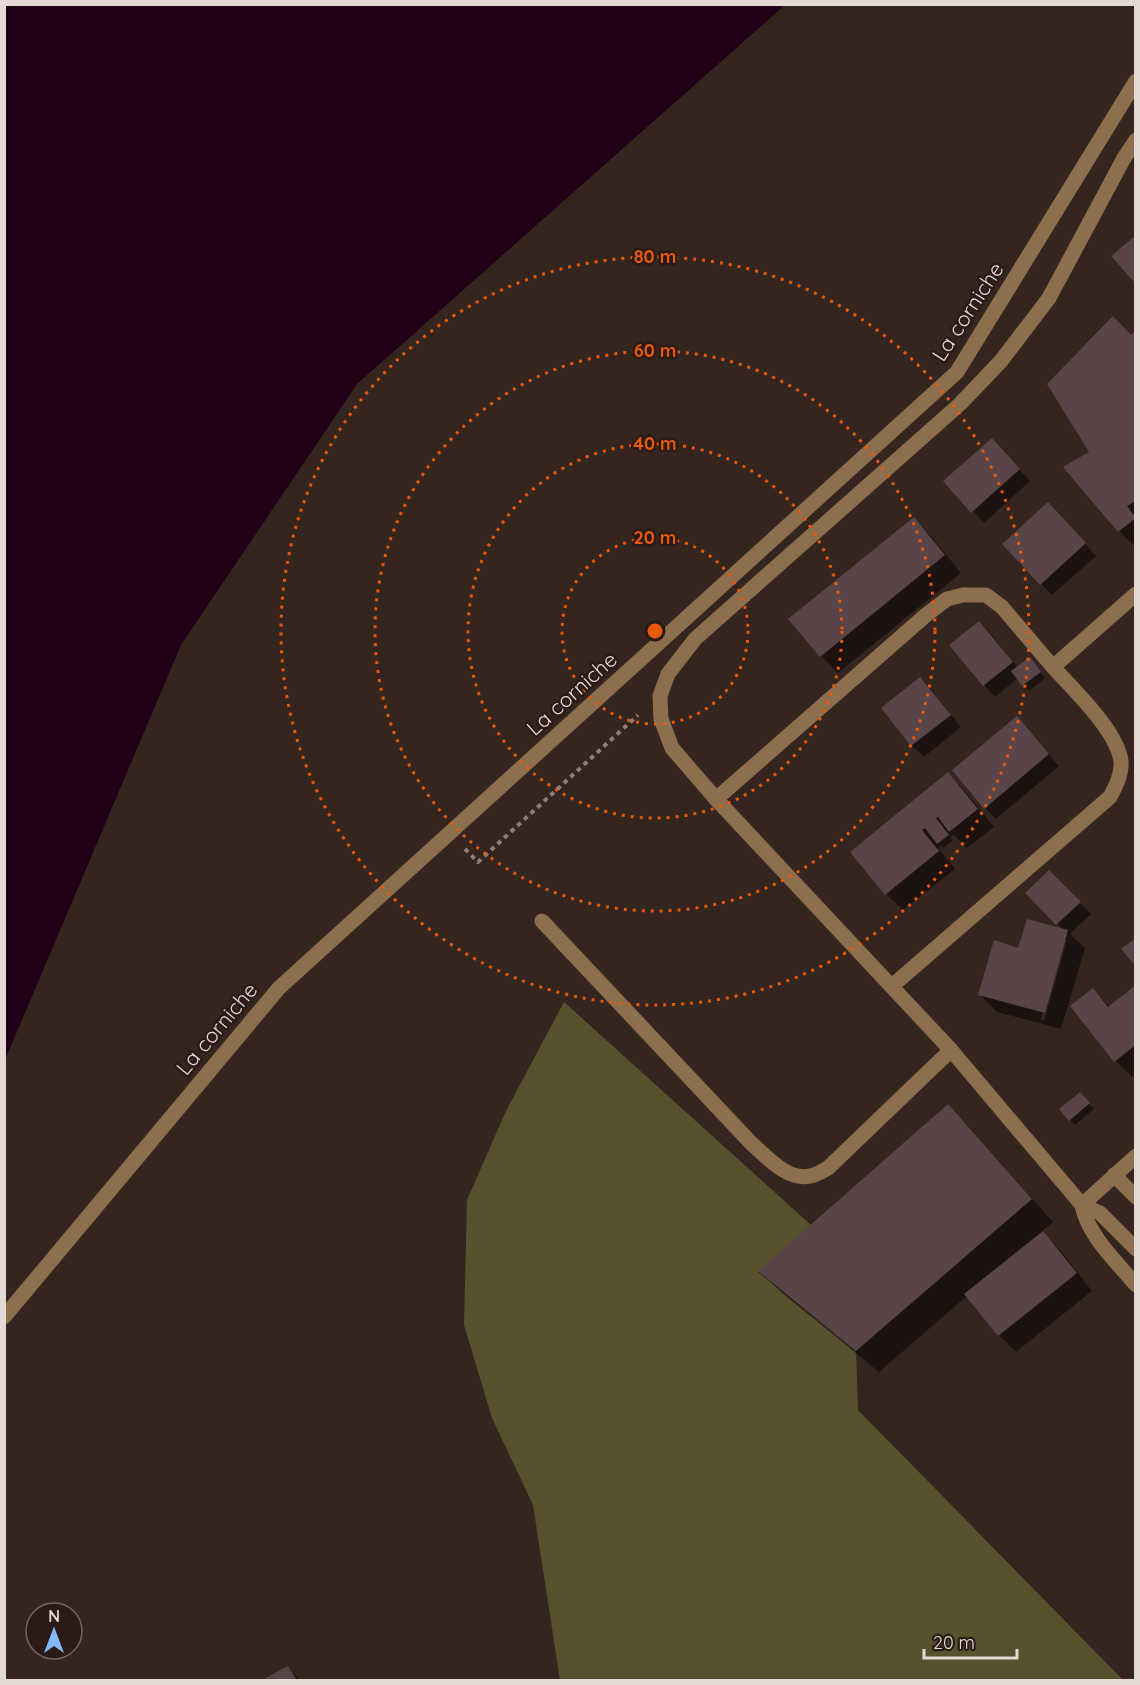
<svg xmlns="http://www.w3.org/2000/svg" width="1140" height="1685" viewBox="0 0 1140 1685" font-family="Quicksand,sans-serif">
	<rect width="100%" height="100%" fill="#35251f"/>
	<path fill="#58512d" d="M564 1002 811 1225 758 1272 856 1351 858 1410 1123 1680H560L533 1505 492 1418 464 1325 467 1200 506 1111Z"/>
	<path fill="#210017" d="M5 4 785 5 357 384 181 645 5 1060Z"/>
	<g fill="#0007" fill-rule="evenodd">
		<path d="M1136 333V547L1119 531 1091 452 1132 337Z"/>
		<path d="M1003 451 1030 481 984 523 945 481Z"/>
		<path d="M1059 515 1096 556 1052 595 1041 584Z"/>
		<path d="M914 519 931 536 961 573 838 673 821 656 790 619Z"/>
		<path d="M979 623 991 634 1018 668 1035 665 1045 678 1029 691 1018 678 995 697 984 685Z"/>
		<path d="M920 679 931 690 961 727 924 757 912 746 883 708Z"/>
		<path d="M1017 718 1059 766 996 819 985 808Z"/>
		<path d="M948 774 965 791 994 827 967 848 954 835 950 837 953 841 943 848 941 845 938 848 955 869 903 910 886 894Z"/>
		<path d="M1049 872 1091 914 1070 934 1085 948 1061 1029 997 1012 980 995 1019 949 1064 930 1027 893ZM1064 940H1067L1044 1021 1041 1020Z"/>
		<path d="M1136 987V1075L1132 1077 1115 1060 1093 990 1110 1007Z"/>
		<path d="M1085 1099 1094 1109 1075 1125 1070 1120Z"/>
		<path d="M947 1106 969 1128 1053 1222 1041 1232 1060 1250 1092 1291 1016 1352 999 1335 967 1296 879 1372 782 1293 760 1271Z"/>
		<path d="M288 1667 300 1680H265Z"/>
	</g>
	<g fill="#594547">
		<path d="M1136 235V284L1111 256Z"/>
		<path d="M1113 316 1131 335 1136 331V501L1127 506 1136 518 1118 532 1063 467 1089 452 1047 384Z"/>
		<path d="M992 438 1020 469 971 513 943 481Z"/>
		<path d="M1048 502 1086 543 1040 585 1002 544Z"/>
		<path d="M914 517 945 555 820 657 788 619Z"/>
		<path d="M979 621 1013 662 983 686 949 645Z"/>
		<path d="M1030 657 1041 672 1022 686 1011 671Z"/>
		<path d="M920 677 951 715 911 746 881 708Z"/>
		<path d="M1017 716 1049 754 984 809 952 770Z"/>
		<path d="M948 772 978 809 949 832 938 817 936 818 949 835 937 844 925 828 922 830 939 851 885 895 850 852Z"/>
		<path d="M1049 870 1081 902 1056 925 1025 893Z"/>
		<path d="M1027 919 1068 930 1045 1013 978 995 994 940 1018 948Z"/>
		<path d="M1136 938V967L1121 949Z"/>
		<path d="M1136 985V1045L1114 1062 1070 1006 1093 988 1108 1007Z"/>
		<path d="M1080 1092 1090 1103 1069 1121 1059 1109Z"/>
		<path d="M948 1104 1032 1199 856 1351 758 1271Z"/>
		<path d="M1043 1231 1077 1273 998 1336 964 1294Z"/>
		<path d="M288 1666 297 1680H262Z"/>
	</g>
	<g fill="none" stroke-linecap="round" stroke-linejoin="round">
		<path stroke="#8d7f7b" stroke-width="4" stroke-dasharray="4.5 4.5" stroke-linecap="butt" d="M465 849 478 862 638 715"/>
		<g stroke="#8d6f4e" stroke-width="15">
			<path d="M1136 140 1124 158 1049 298 1001 361 960 404 695 639 668 674 660 696 661 719 672 748 716 799 951 1050 1082 1205C1088 1236 1116 1261 1136 1285"/>
			<path d="M716 799 926 615 947 599 963 595H986L1002 607 1053 667 1136 594"/>
			<path d="M542 921 751 1143C767 1157 787 1181 810 1176 816 1175 823 1171 828 1168L951 1050"/>
			<path d="M892 986 1110 797C1116 786 1122 774 1121 761 1117 731 1074 690 1053 667"/>
			<path d="M1114 1175 1136 1197"/>
			<path d="M1082 1205 1136 1156"/>
			<path d="M1082 1205 1100 1213 1136 1249"/>
			<path d="M4 1317 279 988 957 372 1136 81"/>
		</g>
	</g>
	<g fill="none" stroke="#e8590c" stroke-width="3" stroke-dasharray="3 6">
		<circle cx="655" cy="631" r="93"/>
		<circle cx="655" cy="631" r="187"/>
		<circle cx="655" cy="631" r="280"/>
		<circle cx="655" cy="631" r="374"/>
	</g>
	<g text-anchor="middle" stroke-width="5" stroke-linejoin="round" paint-order="stroke">
		<g font-size="21" fill="#e5d9d6" stroke="#2b1b16">
			<text transform="translate(968 312) rotate(-57)" y="7">La corniche</text>
			<text transform="translate(572 694) rotate(-42)" y="7">La corniche</text>
			<text transform="translate(217 1029) rotate(-50)" y="7">La corniche</text>
		</g>
	</g>
	<circle cx="655" cy="631" r="9" fill="#e8590c" stroke="#2b1b16" stroke-width="3"/>
	<g font-size="18" text-anchor="middle" font-weight="bold" fill="#e8590c" stroke="#2b1b16" stroke-width="5" stroke-linejoin="round" paint-order="stroke">
		<text x="655" y="263">80 m</text>
		<text x="655" y="357">60 m</text>
		<text x="655" y="450">40 m</text>
		<text x="655" y="544">20 m</text>
	</g>
	<rect width="1140" height="1685" fill="none" stroke="#e5d9d6" stroke-width="12"/>
	<g transform="translate(54 1631)"><circle r="28" fill="#2b1b16" stroke="#756763" stroke-width="1.5"/>
	<path d="M0-4.5L10 22L0 15L-10 22Z" fill="#84bcfb"/>
	<text y="-9" font-size="16" font-weight="bold" text-anchor="middle" fill="#e5d9d6">N</text>
	</g>
	<path d="M924 1649v9h93v-9" fill="none" stroke="#e5d9d6" stroke-width="3"/>
	<text x="933" y="1649" font-size="18" fill="#e5d9d6" stroke="#2b1b16" stroke-width="4.5" paint-order="stroke">20 m</text>
</svg>
